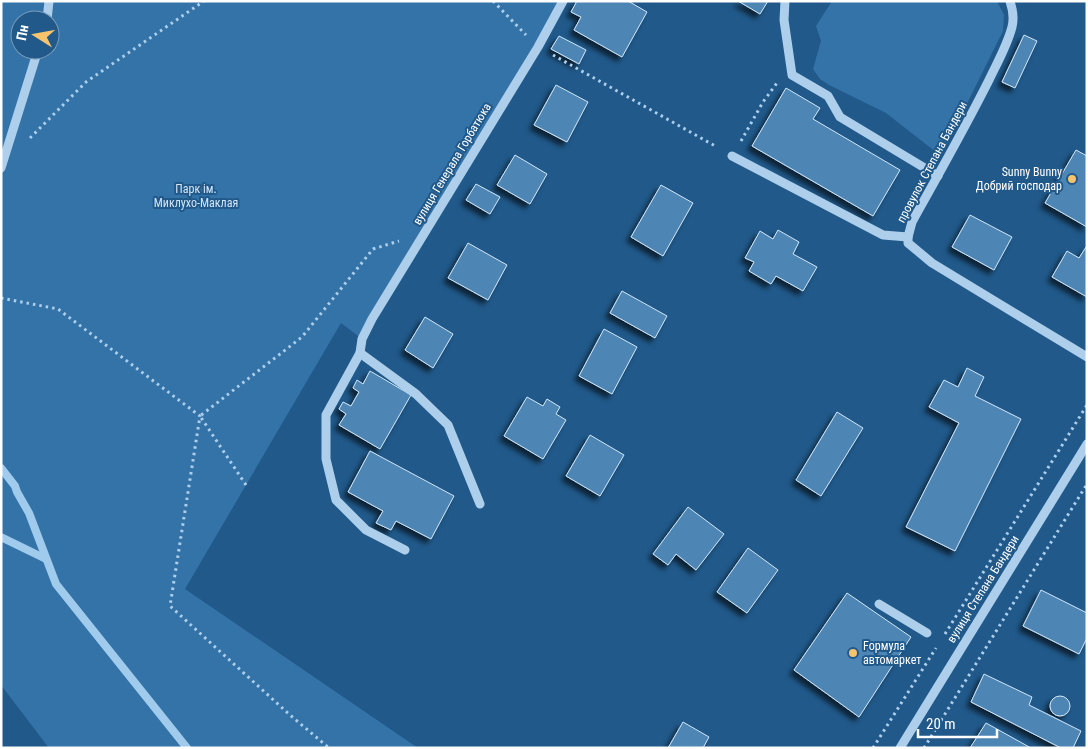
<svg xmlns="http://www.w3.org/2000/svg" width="1088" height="749" viewBox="0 0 1088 749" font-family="'Roboto Condensed',sans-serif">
	<defs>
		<filter id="shadow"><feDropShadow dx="-4.5" dy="4.5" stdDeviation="2.5" flood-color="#0009"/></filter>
	</defs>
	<rect width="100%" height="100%" fill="#20598a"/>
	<g fill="#3473a8" fill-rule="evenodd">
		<path d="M1 1H563L362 339 341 323 185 589 418 748H49L1 685ZM20 20H50V50H20Z"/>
		<path d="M832 1H997L1004 15 1003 31 941 156 886 113 829 85 820 79 813 69 821 41 816 26Z"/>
	</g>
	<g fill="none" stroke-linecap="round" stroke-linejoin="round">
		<g stroke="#a0cbec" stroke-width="8">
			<path d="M1 468 15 486 17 492 29 513 56 584 187 748"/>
			<path d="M1 537 46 559"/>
		</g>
	</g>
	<g fill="#4d85b4" stroke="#d1e7f8" filter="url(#shadow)">
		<path d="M577 1H628L647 12 622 57 574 30 581 17 571 12Z"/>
		<path d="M738 1H768L760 14Z"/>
		<path d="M1024 35 1037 41 1015 88 1002 82Z"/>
		<path d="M559 36 586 50 579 64 551 49Z"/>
		<path d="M556 85 588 102 567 142 534 125Z"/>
		<path d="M786 88 820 108 813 119 900 170 873 216 752 146Z"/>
		<path d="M1076 150 1087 156V227L1045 203Z"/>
		<path d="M515 155 547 174 530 204 497 185Z"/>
		<path d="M476 184 500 197 490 214 466 200Z"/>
		<path d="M661 185 693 203 663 256 631 237Z"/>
		<path d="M970 215 1012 237 994 270 952 247Z"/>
		<path d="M778 230 799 242 793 254 817 267 803 291 776 276 771 284 749 271 754 262 745 258 760 231 773 239Z"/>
		<path d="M468 243 507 265 488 300 448 278Z"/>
		<path d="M1086 247H1087V297L1052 277 1067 251 1079 258Z"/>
		<path d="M622 291 667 316 655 338 610 313Z"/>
		<path d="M425 317 453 334 433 368 405 350Z"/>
		<path d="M604 329 637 347 612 394 579 376Z"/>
		<path d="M967 368 984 377 975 396 1021 419 955 551 906 527 959 423 929 407 944 380 958 387Z"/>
		<path d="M370 371 411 395 380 449 339 425 346 414 339 409 343 402 351 406 359 392 353 388 357 380 363 384Z"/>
		<path d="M527 397 543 406 547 399 560 407 556 414 566 420 543 459 504 436Z"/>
		<path d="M837 412 863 428 821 496 796 480Z"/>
		<path d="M590 435 624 455 600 496 566 476Z"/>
		<path d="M370 451 454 496 431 539 396 521 391 530 376 523 383 511 348 492Z"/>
		<path d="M688 507 724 534 696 570 676 554 668 565 653 554Z"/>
		<path d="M748 548 778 570 747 613 717 592Z"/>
		<path d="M1041 590 1087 613V638L1079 654 1023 626Z"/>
		<path d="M847 593 911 637 859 717 794 670Z"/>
		<path d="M984 674 1032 697 1029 705 1081 731 1073 748H1061L971 702Z"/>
		<circle cx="1060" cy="706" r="10"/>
		<path d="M683 722 709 737 703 748H668Z"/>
		<path d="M986 723 1031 748H970Z"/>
	</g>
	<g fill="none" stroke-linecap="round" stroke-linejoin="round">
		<g stroke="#adcfeb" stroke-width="3" stroke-dasharray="2.5 4" stroke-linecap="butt">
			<path d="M493 1 526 35"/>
			<path d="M553 55 717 147"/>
			<path d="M30 138 86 82 204 1"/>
			<path d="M741 141 763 102 777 83"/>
			<path d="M1 298 58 309 200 416 170 606 290 715 329 748"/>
			<path d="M246 485 200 416 302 337 373 249 399 241"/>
			<path d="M945 634 1087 405"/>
			<path d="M873 748 936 648"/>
			<path d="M924 748 1087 484"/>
		</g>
		<g stroke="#adcfeb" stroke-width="9">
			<path d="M785 1 784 20 792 75 828 96 840 117 938 176"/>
			<path d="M47 20 49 1"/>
			<path d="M732 156 883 235 908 237 912 222C938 175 965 128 989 80 997 63 1007 46 1012 27 1014 19 1013 10 1010 1"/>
			<path d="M1 168 38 50"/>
			<path d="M908 237V243L932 263 1087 357"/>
			<path d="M360 353 326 415V459L336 500 366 530 405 550"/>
			<path d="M480 504 448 425 416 394 360 353 362 339 372 319 538 47 563 1"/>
			<path d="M879 604 927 633"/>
			<path d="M900 748 1087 444"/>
		</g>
	</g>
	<g fill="#f8c36d" stroke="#20598a" stroke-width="2">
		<circle cx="1072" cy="179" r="5"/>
		<circle cx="853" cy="653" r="5"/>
	</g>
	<g text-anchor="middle" stroke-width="4" stroke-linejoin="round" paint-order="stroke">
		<g font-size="12" fill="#fff" stroke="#20598a">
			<text transform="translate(932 162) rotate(-62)" y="4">провулок Степана Бандери</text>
			<text transform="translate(452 164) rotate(-59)" y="4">вулиця Генерала Горбатюка</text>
			<text transform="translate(983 589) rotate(-58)" y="4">вулиця Степана Бандери</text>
		</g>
		<g font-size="12" fill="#fff" stroke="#20598a" text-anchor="end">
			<text x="1062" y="176">Sunny Bunny<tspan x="1062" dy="14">Добрий господар</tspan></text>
			<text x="863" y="650" text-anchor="start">Fормула<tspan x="863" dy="14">автомаркет</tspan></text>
		</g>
		<g font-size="12" fill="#d1e7f8" stroke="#20598a">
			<text x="196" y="193">Парк ім.<tspan x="196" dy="14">Миклухо-Маклая</tspan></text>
		</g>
	</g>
	<rect width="1088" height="749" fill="none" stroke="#ffffff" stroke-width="5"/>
	<g transform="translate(35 35) rotate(281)"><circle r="24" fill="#20598a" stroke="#799bb9"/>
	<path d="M0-4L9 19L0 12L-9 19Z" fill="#f8c36d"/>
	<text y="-8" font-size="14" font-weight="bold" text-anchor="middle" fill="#ffffff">Пн</text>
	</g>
	<path d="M918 729v8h79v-8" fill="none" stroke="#ffffff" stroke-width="2.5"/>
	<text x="926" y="729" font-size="15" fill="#ffffff" stroke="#20598a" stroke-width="4" paint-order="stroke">20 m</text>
</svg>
